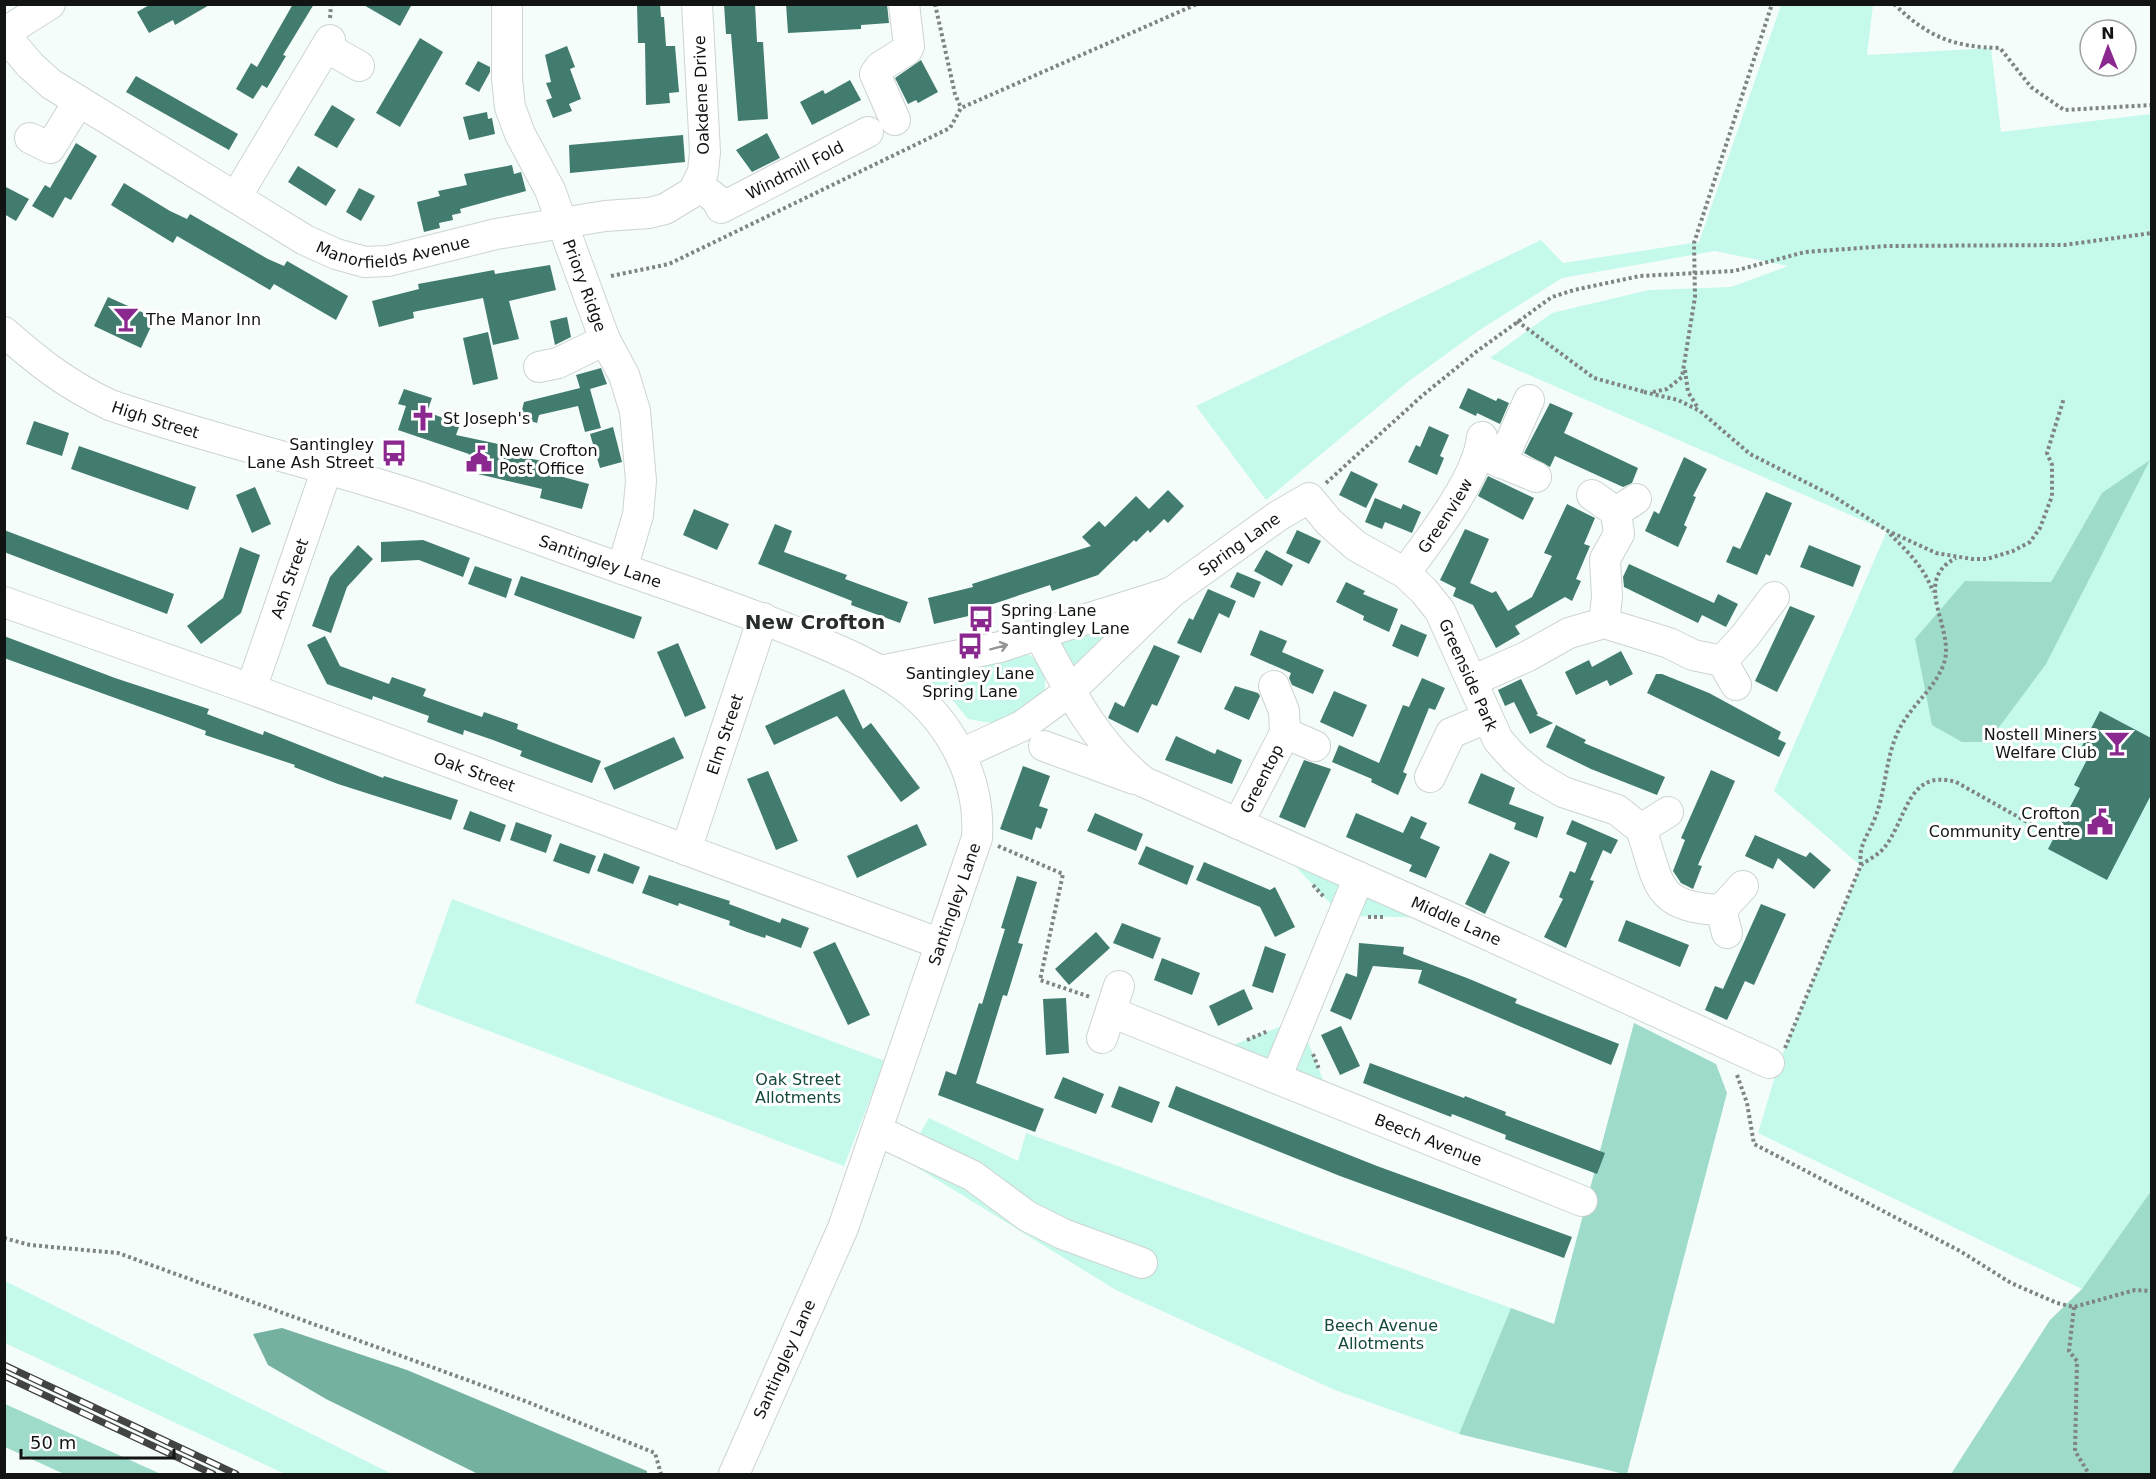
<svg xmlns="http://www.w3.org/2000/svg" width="2156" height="1479" viewBox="0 0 2156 1479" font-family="'DejaVu Sans',sans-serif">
	<rect width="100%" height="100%" fill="#f5fdfb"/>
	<g fill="#c5f9eb" fill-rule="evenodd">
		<path d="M1781 5H1873L1867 55 1991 48 2001 132 2151 114V1191L2082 1289 1758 1133 1780 1060 1861 866 1774 791 1887 531 1490 358 1552 313 1649 290 1731 287 1788 266 1715 251 1562 278 1478 331 1409 381 1266 500 1196 406 1541 240 1563 263 1699 242ZM2102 493 1962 742 1965 581 2051 582Z"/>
		<path d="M1125 622 1074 668 1059 642Z"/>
		<path d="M1008 655H1030C1045 667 1047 675 1044 694L997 724 968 719 950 697 921 675Z"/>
		<path d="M1268 837 1451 918 1342 916Z"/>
		<path d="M452 899 885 1061 844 1166 415 1003Z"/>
		<path d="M1299 1019 1331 1100 1213 1053Z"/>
		<path d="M929 1118 1018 1161 1026 1133 1511 1308 1459 1434 1335 1390 1116 1290 905 1160Z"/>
		<path d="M5 1281 392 1474H285L5 1343Z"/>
	</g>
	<g fill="#9edbcb">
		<path d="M2150 460 2046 664 1988 742H1962L1932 725 1915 639 1965 581 2051 582 2102 493Z"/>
		<path d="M1634 1023 1716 1064 1727 1093 1627 1474H1624L1459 1434 1511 1308 1554 1324Z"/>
		<path d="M2151 1191V1474H1951L2050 1320 2082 1289Z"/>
		<path d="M4 1404H5L161 1474H64L5 1447Z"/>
	</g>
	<path fill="#75b1a1" d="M282 1328 407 1370 647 1471V1474H478L326 1399 268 1365 253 1334Z"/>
	<g fill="#417c6e">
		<path d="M151 4H211L175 25 173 20 149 33 137 12Z"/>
		<path d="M293 4H314L283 55 286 56 267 88 262 85 253 99 236 89 251 63 257 67Z"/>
		<path d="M362 4H412L400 26Z"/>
		<path d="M637 4H660L661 17H664L666 46H675L679 92 669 93 670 103 646 105 645 43H638Z"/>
		<path d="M724 4H755L757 42H763L768 119 738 121 731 34H726Z"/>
		<path d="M786 4H887L889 23 861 25V29L788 33Z"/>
		<path d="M420 38 443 52 400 127 376 113Z"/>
		<path d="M567 46 575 67 570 69 581 99 569 104 572 111 553 118 546 100 552 98 546 83 551 82 545 55Z"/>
		<path d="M921 60 938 92 918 103 916 100 908 104 895 78Z"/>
		<path d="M478 61 490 67V72L479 92 465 84Z"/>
		<path d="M136 76 238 134 229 150 126 92Z"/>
		<path d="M850 80 861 100 812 125 800 102 823 90 825 94Z"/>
		<path d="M332 105 355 119 337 148 314 135Z"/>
		<path d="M487 112 488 119 492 118 495 134 469 140 463 117Z"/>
		<path d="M767 133 780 158 752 172 736 150Z"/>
		<path d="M683 135 685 162 570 173 569 145Z"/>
		<path d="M76 143 97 156 71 200 65 197 53 218 32 206 45 185 50 188Z"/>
		<path d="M512 165 514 174 521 172 526 191 460 209 461 213 452 215 453 220 439 223 440 228 424 232 417 202 440 196 438 191 467 185 464 174Z"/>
		<path d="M298 166 336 190 326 206 288 182Z"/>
		<path d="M124 183 170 211 187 219 190 214 268 259 284 266 287 261 348 296 336 320 274 284 270 290 177 236 173 243 111 205Z"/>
		<path d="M4 186 29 199 16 221 4 214Z"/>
		<path d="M359 188 375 196 361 221 346 212Z"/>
		<path d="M550 265 556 290 509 301 519 339 493 345 483 298 413 312 414 318 379 327 372 301 419 289 418 284 494 270 495 274Z"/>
		<path d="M108 297 155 318 141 348 94 326Z"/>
		<path d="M567 317 571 337 555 345 550 321Z"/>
		<path d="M488 332 498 379 473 385 463 338Z"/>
		<path d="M601 368 607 384 590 389 601 428 585 432 578 406 539 415 537 423 520 418 524 402 580 388 576 375Z"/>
		<path d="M1468 388 1496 401 1498 398 1509 403 1500 424 1477 413 1476 416 1459 408Z"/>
		<path d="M404 389 432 398 427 412 460 424 456 435 517 448 515 456 543 461 541 471 589 484 582 509 540 498 542 489 465 471 469 454 398 430 406 406 398 404Z"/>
		<path d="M1550 403 1573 413 1564 433 1638 468 1632 483 1623 487 1555 456 1550 467 1524 453Z"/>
		<path d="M34 421 69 433 62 456 26 444Z"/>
		<path d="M1429 426 1449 435 1440 456 1444 458 1437 475 1408 462 1416 445 1420 447Z"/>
		<path d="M613 427 622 462 600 468 590 434Z"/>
		<path d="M79 446 196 487 188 510 71 469Z"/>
		<path d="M1684 457 1707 469 1693 496 1696 497 1684 525 1687 527 1678 547 1645 531 1654 511 1659 514Z"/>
		<path d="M1351 471 1378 484 1366 508 1339 495Z"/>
		<path d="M1488 476 1534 498 1523 520 1478 496Z"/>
		<path d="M255 487 271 524 252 533 236 495Z"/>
		<path d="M1168 490 1184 506 1168 523 1164 519 1150 533 1148 530 1136 542 1134 540 1098 575 1052 591 1050 585 975 610 977 614 934 624 928 598 973 587 972 584 1091 546 1082 537 1099 521 1105 527 1136 496 1149 509Z"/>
		<path d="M1766 492 1792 503 1770 556 1766 554 1757 575 1726 562 1733 546 1740 549Z"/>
		<path d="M1375 498 1401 509 1403 504 1421 512 1412 533 1385 522 1382 529 1365 522Z"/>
		<path d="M1567 504 1595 518 1584 544 1590 546 1576 579 1581 581 1572 601 1565 597 1515 626 1520 634 1496 648 1473 605 1453 596 1456 588 1440 580 1465 529 1489 539 1470 583 1492 593 1496 591 1508 611 1532 597 1552 556 1544 553Z"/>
		<path d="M694 509 729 524 717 550 683 535Z"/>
		<path d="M775 524 792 531 784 552 847 575 845 579 908 602 900 623 851 605 852 601 758 564Z"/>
		<path d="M4 530 174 594 167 614 4 552Z"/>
		<path d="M1297 530 1321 541 1309 564 1286 553Z"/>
		<path d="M423 540 470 558 463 577 419 560 381 562V542Z"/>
		<path d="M358 545 373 559 347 587 331 633 312 626 330 577Z"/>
		<path d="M1809 545 1861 566 1853 587 1800 567Z"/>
		<path d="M240 547 260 555 241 613 201 644 187 626 223 598Z"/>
		<path d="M1266 550 1293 565 1282 586 1254 571Z"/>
		<path d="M1629 564 1714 603 1718 594 1738 604 1726 627 1702 615 1698 623 1624 587 1623 577Z"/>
		<path d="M475 566 512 579 506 598 468 584Z"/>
		<path d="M1237 572 1261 582 1254 598 1230 587Z"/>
		<path d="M521 576 642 617 634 639 514 595Z"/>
		<path d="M1346 582 1365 591 1363 594 1398 609 1389 632 1363 620 1364 616 1336 602Z"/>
		<path d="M1208 589 1236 601 1229 618 1219 613 1201 653 1177 643 1189 618 1193 620Z"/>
		<path d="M1790 606 1815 616 1777 692 1755 681Z"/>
		<path d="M1401 624 1427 635 1418 657 1392 646Z"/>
		<path d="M1260 630 1287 641 1282 652 1324 670 1313 694 1292 685 1289 678 1291 673 1250 655Z"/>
		<path d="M4 636 115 678 209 709 207 714 263 735 264 731 383 778 384 776 458 800 451 820 338 784 294 767 295 765 205 735 206 731 182 722 4 658Z"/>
		<path d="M325 636 340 666 389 684 392 677 426 689 423 696 482 717 484 712 518 724 517 729 601 761 592 783 520 756 522 751 493 740 464 730 463 735 427 722 429 716 373 696 372 700 327 684 307 645Z"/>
		<path d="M678 643 706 708 685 717 657 652Z"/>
		<path d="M1154 645 1180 656 1157 706 1152 704 1138 733 1108 718 1115 702 1124 707Z"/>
		<path d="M1621 651 1633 674 1610 686 1607 680 1576 695 1565 672 1589 660 1592 667Z"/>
		<path d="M1656 674H1662L1709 693 1781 732 1778 739 1786 743 1779 757 1647 693Z"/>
		<path d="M1422 678 1445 688 1435 710 1429 708 1403 772 1407 774 1398 795 1371 782 1372 779 1332 762 1339 745 1379 763 1403 705 1409 707Z"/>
		<path d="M1521 679 1538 714 1536 715 1553 723 1530 734 1514 702 1505 706 1498 690Z"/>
		<path d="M1235 686 1258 693 1260 696 1249 720 1224 709Z"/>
		<path d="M844 689 863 729 871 723 920 788 901 802 837 716 774 745 765 726Z"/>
		<path d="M1334 691 1367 705 1353 737 1320 722Z"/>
		<path d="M2100 711 2151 738V795L2107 880 2048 849 2080 788 2074 785 2091 752 2081 748Z"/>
		<path d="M1556 725 1586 740 1584 743 1665 777 1657 795 1591 769 1546 747Z"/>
		<path d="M1176 736 1215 754 1217 749 1242 760 1232 784 1165 760Z"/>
		<path d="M674 737 684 758 614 790 604 768Z"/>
		<path d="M1304 760 1331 769 1305 828 1279 817Z"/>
		<path d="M1023 766 1050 776 1039 806 1048 809 1041 829 1036 827 1032 840 1000 829Z"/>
		<path d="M1711 770 1735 781 1698 865 1702 866 1693 889 1681 883 1673 871 1685 840 1681 838Z"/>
		<path d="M768 771 798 841 776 850 747 779Z"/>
		<path d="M1481 773 1515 788 1509 804 1544 817 1537 838 1514 829 1516 823 1468 803Z"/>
		<path d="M470 811 506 825 500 842 463 829Z"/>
		<path d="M1095 813 1143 834 1136 851 1087 831Z"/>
		<path d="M1356 813 1403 833 1411 816 1427 823 1420 838 1440 847 1426 878 1409 871 1412 865 1346 837Z"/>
		<path d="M1572 820 1618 840 1611 854 1603 850 1590 880 1594 881 1566 948 1544 937 1563 899 1559 897 1570 871 1575 873 1587 843 1566 834Z"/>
		<path d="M516 822 552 835 546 853 510 840Z"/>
		<path d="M917 824 927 845 857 878 847 856Z"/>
		<path d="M1755 835 1806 857 1810 852 1831 870 1814 889 1778 858 1773 869 1745 856Z"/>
		<path d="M560 843 596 856 589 874 553 861Z"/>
		<path d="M1146 846 1194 866 1187 885 1138 864Z"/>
		<path d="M604 853 640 867 633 884 597 871Z"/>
		<path d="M1490 853 1510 862 1485 914 1465 904Z"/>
		<path d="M1204 862 1270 890 1275 887 1295 927 1275 937 1260 907 1196 880Z"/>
		<path d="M649 875 730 901 729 904 780 923 782 918 809 928 801 948 766 935 765 938 747 932 729 925 730 921 679 903 678 906 642 893Z"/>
		<path d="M1017 876 1037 882 1018 943 1023 944 1007 996 1003 995 976 1083 1044 1109 1035 1132 938 1095 946 1071 956 1075 979 1003 982 1004 1005 929 1001 928Z"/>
		<path d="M1761 904 1786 914 1754 985 1745 981 1727 1020 1705 1010 1715 986 1723 989Z"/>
		<path d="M1626 920 1689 945 1680 967 1618 941Z"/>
		<path d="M1122 923 1161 938 1153 959 1113 943Z"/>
		<path d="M1096 932 1110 948 1069 985 1055 969Z"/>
		<path d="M835 942 870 1015 848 1025 813 952Z"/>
		<path d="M1359 943 1404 947 1403 954 1467 978 1517 999 1515 1003 1619 1044 1611 1065 1418 983 1422 970 1373 966 1351 1020 1330 1011 1346 973 1357 977Z"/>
		<path d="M1265 946 1286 954 1273 993 1252 986Z"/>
		<path d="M1162 958 1200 973 1192 995 1154 980Z"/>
		<path d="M1244 989 1253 1009 1218 1026 1209 1006Z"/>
		<path d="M1066 998 1069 1053 1046 1055 1043 999Z"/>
		<path d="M1341 1026 1360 1066 1340 1075 1321 1035Z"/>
		<path d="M1370 1063 1464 1098 1465 1096 1506 1112 1505 1115 1605 1153 1597 1174 1505 1139 1506 1135 1478 1124 1452 1114 1451 1117 1363 1083Z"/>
		<path d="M1063 1077 1104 1094 1096 1114 1054 1098Z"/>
		<path d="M1119 1086 1160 1102 1152 1123 1111 1107Z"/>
		<path d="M1176 1086 1377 1166 1572 1237 1564 1258 1340 1176 1168 1107Z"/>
	</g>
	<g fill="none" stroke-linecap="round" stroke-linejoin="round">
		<g stroke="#cdd4d2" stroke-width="32">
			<g id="minor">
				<path id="s1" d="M507 4V79L510 107 520 134 550 190 605 340 624 375 635 411 641 481 638 515 622 569"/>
				<path d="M4 33 50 4"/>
				<path id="s2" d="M4 34 30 65 51 84 305 240 336 254 365 262 388 261 496 234 605 216 649 213 665 209 693 192 703 172 705 152 697 4"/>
				<path d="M326 47 359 66"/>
				<path d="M895 120 875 74 880 67 907 50 909 46 904 4"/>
				<path d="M30 138 50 148 79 101"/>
				<path id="s3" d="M698 185 716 199 721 208 868 132"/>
				<path d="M236 197 330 40"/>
				<path id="s4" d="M4 332C41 364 66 384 110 405 209 439 311 462 410 494 486 519 561 548 637 574 695 594 753 614 810 638 843 652 876 666 905 687 951 722 981 779 977 838L843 1228 734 1474"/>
				<path d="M539 367 558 363 605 340"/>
				<path d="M1483 455 1536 477"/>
				<path d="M1501 463 1529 400"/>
				<path d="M1592 495 1616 512"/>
				<path id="s5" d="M1405 573C1430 539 1478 478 1482 437"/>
				<path id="s6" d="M4 602 251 689 941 944"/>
				<path d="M1604 623 1607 597 1605 559 1619 534 1616 512 1636 499"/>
				<path d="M1039 634 1169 593"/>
				<path d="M1722 661 1736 685"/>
				<path id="s7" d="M880 671 1000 647 1039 634C1067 686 1096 745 1144 782L1451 918 1769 1063"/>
				<path d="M1472 681 1528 656 1569 633 1604 623 1669 643 1693 655 1722 661 1745 636 1774 597"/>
				<path id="s8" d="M251 689 327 469"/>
				<path d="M1285 733 1315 746"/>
				<path d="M1044 746 1134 779"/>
				<path id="s9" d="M961 754 1022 726 1070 691 1172 592 1278 516 1309 498 1329 522 1356 546 1405 573 1424 591 1440 611 1498 740 1515 759 1536 776 1563 792 1617 810 1641 829 1668 812"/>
				<path d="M1430 777 1451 733 1487 718"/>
				<path id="s10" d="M1238 824 1285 733 1284 711 1274 686"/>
				<path d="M1641 829C1660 883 1653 907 1721 910L1727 933"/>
				<path id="s11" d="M686 850 763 618"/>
				<path d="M1721 910 1743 886"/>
				<path id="s12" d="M1111 1012 1582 1201"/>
				<path d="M1102 1038 1119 986"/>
				<path d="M1276 1078 1359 877"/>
				<path d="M878 1131 973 1176 1027 1216 1063 1234 1142 1263"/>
			</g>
		</g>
		<g stroke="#7f8483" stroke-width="4" stroke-dasharray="3 3" stroke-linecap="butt">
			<path d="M935 4 955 94 961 108"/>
			<path d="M1894 4C1928 37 1953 47 2000 48L2031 87 2064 110 2152 105"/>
			<path d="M330 18 331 4"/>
			<path d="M611 276 669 264 950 128 961 108 1197 4"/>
			<path d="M1517 321 1594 378 1645 392"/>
			<path d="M1685 370 1688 392 1698 408"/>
			<path d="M1644 392 1678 400 1700 411 1750 454 1833 496 1888 531 1936 553 1972 559H1987L2013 551 2030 542 2040 528 2052 496V465L2047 453 2064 398"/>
			<path d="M1653 392 1667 389 1682 377 1695 297 1694 243 1772 4"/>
			<path d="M1326 483 1423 395 1476 352 1552 297 1574 290 1640 276 1734 271 1805 252 1888 246 2064 245 2152 233"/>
			<path d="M1890 534C1907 551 1925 568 1933 592"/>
			<path d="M998 846 1063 874 1040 980 1090 997"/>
			<path d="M1861 865C1858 845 1868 836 1875 818 1887 788 1885 754 1901 726 1913 704 1933 690 1943 666 1958 630 1909 582 1956 558"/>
			<path d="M1313 885 1324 897"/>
			<path d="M1368 917H1385"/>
			<path d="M1247 1040 1268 1031"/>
			<path d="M1785 1048 1861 865C1868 860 1878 855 1884 848 1907 820 1907 768 1956 782L2038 828"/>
			<path d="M1313 1054 1319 1069"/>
			<path d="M1737 1075 1747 1103 1754 1144 1960 1251 2011 1283 2057 1303 2074 1307 2135 1290 2152 1291"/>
			<path d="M4 1238 30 1245 118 1253 525 1401 655 1453 661 1474"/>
			<path d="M2074 1307 2069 1351 2077 1361 2075 1451 2089 1474"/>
		</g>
		<use href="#minor" stroke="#fff" stroke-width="30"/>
		<g stroke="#414443" stroke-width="7">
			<g id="rail">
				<path d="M4 1365 236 1474"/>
				<path d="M4 1376 213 1474"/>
			</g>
		</g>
		<use href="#rail" stroke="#fff" stroke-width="4.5" stroke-dasharray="14" stroke-linecap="butt"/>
	</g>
	<defs><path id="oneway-shaft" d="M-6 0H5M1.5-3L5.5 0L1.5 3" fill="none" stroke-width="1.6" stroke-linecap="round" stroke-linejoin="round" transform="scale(1.5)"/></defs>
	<use stroke="#949595" href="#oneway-shaft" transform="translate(999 647) rotate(-15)"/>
	<defs>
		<g id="bar-bare" transform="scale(2.07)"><path d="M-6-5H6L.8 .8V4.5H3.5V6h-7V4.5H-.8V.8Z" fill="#8b288f" stroke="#fff" stroke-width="2.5" paint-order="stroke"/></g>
		<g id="church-bare" transform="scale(2.07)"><path d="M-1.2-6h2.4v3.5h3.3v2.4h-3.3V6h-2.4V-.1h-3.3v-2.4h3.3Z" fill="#8b288f" stroke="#fff" stroke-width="2.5" paint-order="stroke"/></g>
		<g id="bus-bare" transform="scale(2.07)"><path d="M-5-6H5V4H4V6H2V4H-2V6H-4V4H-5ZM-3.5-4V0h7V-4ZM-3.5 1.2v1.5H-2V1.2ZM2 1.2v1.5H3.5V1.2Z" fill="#8b288f" stroke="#fff" stroke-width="2.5" paint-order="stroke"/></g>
		<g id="civic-bare" transform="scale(2.07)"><path d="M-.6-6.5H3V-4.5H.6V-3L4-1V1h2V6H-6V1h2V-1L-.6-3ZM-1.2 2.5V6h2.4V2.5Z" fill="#8b288f" stroke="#fff" stroke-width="2.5" paint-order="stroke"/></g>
	</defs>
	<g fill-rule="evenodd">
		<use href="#bar-bare" x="126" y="319"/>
		<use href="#church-bare" x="423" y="418"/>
		<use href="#bus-bare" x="394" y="453"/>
		<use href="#civic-bare" x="479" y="459"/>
		<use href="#bus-bare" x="981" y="619"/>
		<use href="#bus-bare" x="970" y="646"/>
		<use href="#bar-bare" x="2117" y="743"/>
		<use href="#civic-bare" x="2100" y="822"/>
	</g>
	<g text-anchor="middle" stroke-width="6" stroke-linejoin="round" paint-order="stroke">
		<g font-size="16" fill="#121414" stroke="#fff">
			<text transform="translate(701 95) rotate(-92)" y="6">Oakdene Drive</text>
			<text dy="6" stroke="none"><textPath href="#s3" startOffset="116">Windmill Fold</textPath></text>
			<text dy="6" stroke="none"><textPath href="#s2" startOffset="459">Manorfields Avenue</textPath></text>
			<text dy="6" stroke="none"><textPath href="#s1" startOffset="297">Priory Ridge</textPath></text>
			<text dy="6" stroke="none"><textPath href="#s4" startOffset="177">High Street</textPath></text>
			<text dy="6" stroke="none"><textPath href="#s5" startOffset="70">Greenview</textPath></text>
			<text dy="6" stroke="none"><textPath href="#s9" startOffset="351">Spring Lane</textPath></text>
			<text dy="6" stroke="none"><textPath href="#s4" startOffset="644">Santingley Lane</textPath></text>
			<text dy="6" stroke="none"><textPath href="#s8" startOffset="117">Ash Street</textPath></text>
			<text dy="6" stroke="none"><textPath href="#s9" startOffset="680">Greenside Park</textPath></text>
			<text dy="6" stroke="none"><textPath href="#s11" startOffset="122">Elm Street</textPath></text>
			<text dy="6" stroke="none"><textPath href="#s6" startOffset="500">Oak Street</textPath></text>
			<text dy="6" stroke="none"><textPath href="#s10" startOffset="51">Greentop</textPath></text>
			<text transform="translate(954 904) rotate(-71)" y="6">Santingley Lane</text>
			<text dy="6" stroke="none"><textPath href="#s7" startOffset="688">Middle Lane</textPath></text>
			<text dy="6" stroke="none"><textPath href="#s12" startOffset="342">Beech Avenue</textPath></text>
			<text transform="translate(784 1359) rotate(-66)" y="6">Santingley Lane</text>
		</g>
		<g font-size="16" fill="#121414" stroke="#fff" text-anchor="start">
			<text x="146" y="325">The Manor Inn</text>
			<text x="443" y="424">St Joseph's</text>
			<text x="374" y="450" text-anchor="end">Santingley<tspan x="374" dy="18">Lane Ash Street</tspan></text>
			<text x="499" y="456">New Crofton<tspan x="499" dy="18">Post Office</tspan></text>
			<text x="1001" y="616">Spring Lane<tspan x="1001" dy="18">Santingley Lane</tspan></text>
			<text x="970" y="679" text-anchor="middle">Santingley Lane<tspan x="970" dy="18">Spring Lane</tspan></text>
			<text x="2097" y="740" text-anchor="end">Nostell Miners<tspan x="2097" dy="18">Welfare Club</tspan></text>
			<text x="2080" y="819" text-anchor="end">Crofton<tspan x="2080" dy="18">Community Centre</tspan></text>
		</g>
		<g font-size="16" fill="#15493e" stroke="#fff">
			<text x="798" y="1085">Oak Street<tspan x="798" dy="18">Allotments</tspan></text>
			<text x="1381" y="1331">Beech Avenue<tspan x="1381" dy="18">Allotments</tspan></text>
		</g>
		<g font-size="20" font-weight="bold" fill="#282e2c" stroke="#fff">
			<text x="815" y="629">New Crofton</text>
		</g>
	</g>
	<rect width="2156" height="1479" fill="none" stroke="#121414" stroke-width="12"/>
	<g transform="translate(2108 48) rotate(359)"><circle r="28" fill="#ffffff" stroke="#a0a1a1" stroke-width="1.5"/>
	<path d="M0-4.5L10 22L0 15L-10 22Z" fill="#8b288f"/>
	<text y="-9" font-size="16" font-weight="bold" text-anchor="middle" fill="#121414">N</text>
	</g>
	<path d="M21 1449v9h153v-9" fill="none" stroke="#121414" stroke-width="3"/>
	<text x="30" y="1449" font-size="18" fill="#121414" stroke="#ffffff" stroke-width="4.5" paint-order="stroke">50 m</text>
</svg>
